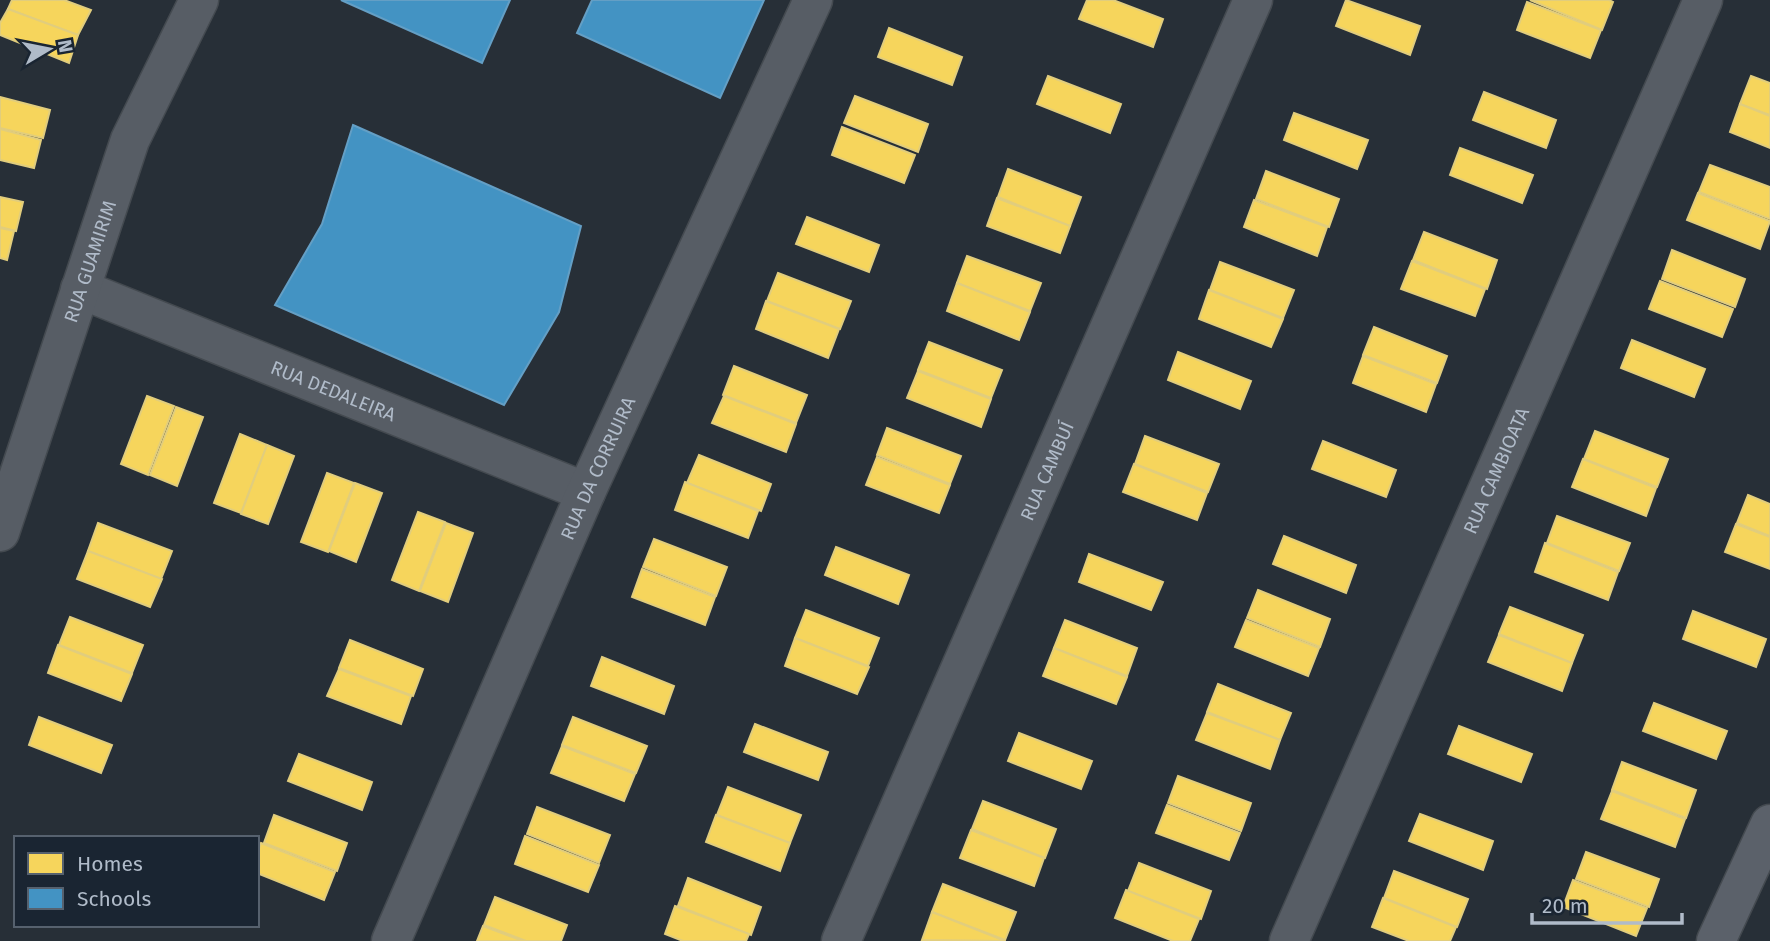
<svg xmlns="http://www.w3.org/2000/svg" width="1770" height="941" viewBox="0 0 1770 941" font-family="'Fira Sans',sans-serif">
	<rect width="100%" height="100%" fill="#272f37"/>
	<g fill="#f6d55c" stroke="#e1cd7d" stroke-width="2">
		<path d="M12 0H64L91 10 78 35 8 9Z"/>
		<path d="M1087 0H1113L1163 19 1153 47 1079 19Z"/>
		<path d="M1346 0 1420 26 1410 55 1336 26Z"/>
		<path d="M1530 0H1609L1613 2 1602 30Z"/>
		<path d="M1527 2 1601 30 1590 58 1517 30Z"/>
		<path d="M8 9 78 35 69 63 0 35V23Z"/>
		<path d="M889 28 962 57 952 85 878 57Z"/>
		<path d="M1048 76 1121 104 1110 133 1037 104Z"/>
		<path d="M1751 76 1770 83V115L1740 104Z"/>
		<path d="M1484 92 1556 120 1546 148 1473 120Z"/>
		<path d="M855 96 928 124 918 152 844 123Z"/>
		<path d="M0 97 50 110 43 138 0 128Z"/>
		<path d="M1740 104 1770 116V148L1730 132Z"/>
		<path d="M1294 113 1368 140 1357 169 1284 140Z"/>
		<path d="M842 127 915 155 904 183 832 155Z"/>
		<path d="M0 129 41 140 34 168 0 160Z"/>
		<path d="M1460 148 1533 175 1522 203 1450 175Z"/>
		<path d="M1710 165 1770 187V219L1699 192Z"/>
		<path d="M1008 169 1081 197 1070 226 998 197Z"/>
		<path d="M1266 171 1339 199 1329 227 1256 199Z"/>
		<path d="M1698 193 1770 221 1760 249 1687 220Z"/>
		<path d="M0 197 23 202 16 231 0 227Z"/>
		<path d="M997 198 1070 226 1060 253 987 226Z"/>
		<path d="M1254 200 1327 227 1317 256 1244 227Z"/>
		<path d="M807 217 879 245 869 272 796 244Z"/>
		<path d="M0 228 14 231 7 260 0 258Z"/>
		<path d="M1424 232 1497 260 1487 289 1413 260Z"/>
		<path d="M1672 250 1745 279 1735 307 1662 279Z"/>
		<path d="M967 256 1041 283 1030 311 957 283Z"/>
		<path d="M1412 261 1485 289 1475 316 1401 289Z"/>
		<path d="M1220 262 1294 290 1283 318 1210 290Z"/>
		<path d="M778 273 851 301 840 329 767 301Z"/>
		<path d="M1660 281 1733 309 1722 337 1649 309Z"/>
		<path d="M957 283 1030 312 1019 340 947 311Z"/>
		<path d="M1209 290 1283 319 1271 347 1199 319Z"/>
		<path d="M766 301 839 329 828 358 756 329Z"/>
		<path d="M1374 327 1447 356 1437 383 1363 355Z"/>
		<path d="M1632 340 1705 369 1694 397 1621 368Z"/>
		<path d="M929 342 1002 370 991 398 918 370Z"/>
		<path d="M1178 352 1251 381 1240 409 1168 380Z"/>
		<path d="M1363 356 1436 384 1426 412 1353 383Z"/>
		<path d="M734 366 807 395 796 423 723 395Z"/>
		<path d="M918 371 991 399 981 427 907 398Z"/>
		<path d="M147 396 174 406 148 475 121 464Z"/>
		<path d="M724 396 796 424 786 452 712 423Z"/>
		<path d="M176 407 203 417 177 486 150 475Z"/>
		<path d="M887 428 961 456 950 484 877 455Z"/>
		<path d="M1595 431 1668 459 1657 487 1584 459Z"/>
		<path d="M240 434 267 445 241 513 214 503Z"/>
		<path d="M1145 436 1219 464 1208 492 1135 464Z"/>
		<path d="M1323 441 1396 470 1386 497 1312 469Z"/>
		<path d="M267 445 294 456 268 524 241 514Z"/>
		<path d="M699 455 771 484 761 511 687 483Z"/>
		<path d="M877 457 950 485 939 513 866 485Z"/>
		<path d="M1583 459 1656 488 1646 516 1572 487Z"/>
		<path d="M1134 464 1207 493 1197 520 1123 492Z"/>
		<path d="M327 473 354 483 328 552 301 542Z"/>
		<path d="M685 482 758 511 748 538 675 510Z"/>
		<path d="M355 483 382 493 356 562 329 551Z"/>
		<path d="M1748 495 1770 504V536L1737 523Z"/>
		<path d="M418 512 445 522 419 591 392 580Z"/>
		<path d="M1557 516 1630 543 1619 571 1547 543Z"/>
		<path d="M98 523 172 551 161 579 88 551Z"/>
		<path d="M446 523 473 533 448 602 420 591Z"/>
		<path d="M1736 524 1770 537V569L1725 552Z"/>
		<path d="M1284 536 1356 565 1346 593 1273 564Z"/>
		<path d="M654 539 727 567 716 596 643 567Z"/>
		<path d="M1545 543 1618 572 1608 600 1535 572Z"/>
		<path d="M836 547 909 575 898 604 825 575Z"/>
		<path d="M88 551 162 579 150 607 77 579Z"/>
		<path d="M1089 554 1163 582 1151 610 1079 582Z"/>
		<path d="M642 569 715 597 705 625 632 597Z"/>
		<path d="M1258 590 1330 619 1320 647 1247 618Z"/>
		<path d="M1510 607 1583 635 1572 663 1499 634Z"/>
		<path d="M806 610 879 638 868 666 795 638Z"/>
		<path d="M1693 611 1766 639 1756 667 1683 639Z"/>
		<path d="M70 617 143 645 132 673 59 645Z"/>
		<path d="M1065 620 1137 648 1127 676 1054 648Z"/>
		<path d="M1246 620 1319 648 1308 676 1235 647Z"/>
		<path d="M1499 635 1572 663 1562 691 1488 662Z"/>
		<path d="M795 638 869 667 857 694 785 666Z"/>
		<path d="M350 640 423 669 413 696 339 668Z"/>
		<path d="M58 645 132 674 121 701 48 673Z"/>
		<path d="M1054 648 1127 677 1116 704 1043 676Z"/>
		<path d="M602 657 674 686 664 714 591 686Z"/>
		<path d="M339 669 411 696 401 724 327 696Z"/>
		<path d="M1218 684 1291 713 1280 740 1207 712Z"/>
		<path d="M1654 703 1727 731 1716 759 1643 731Z"/>
		<path d="M1207 713 1280 740 1270 769 1196 740Z"/>
		<path d="M39 717 112 745 101 773 29 745Z"/>
		<path d="M573 717 647 746 636 773 562 745Z"/>
		<path d="M755 724 828 752 818 780 744 752Z"/>
		<path d="M1459 726 1532 754 1521 782 1448 754Z"/>
		<path d="M1019 733 1092 761 1081 789 1008 761Z"/>
		<path d="M562 746 635 774 624 801 551 773Z"/>
		<path d="M299 754 372 782 362 810 288 781Z"/>
		<path d="M1622 762 1696 790 1686 818 1612 790Z"/>
		<path d="M1178 776 1251 803 1241 831 1168 803Z"/>
		<path d="M728 787 801 815 790 843 717 815Z"/>
		<path d="M1612 791 1685 819 1675 847 1601 819Z"/>
		<path d="M983 801 1056 829 1045 858 972 829Z"/>
		<path d="M1167 805 1240 833 1229 860 1156 833Z"/>
		<path d="M537 807 610 835 599 863 527 834Z"/>
		<path d="M1420 814 1493 841 1483 870 1409 841Z"/>
		<path d="M274 815 347 843 337 871 264 843Z"/>
		<path d="M716 815 790 843 780 871 706 842Z"/>
		<path d="M971 830 1044 858 1034 886 960 858Z"/>
		<path d="M525 836 599 865 588 892 515 864Z"/>
		<path d="M261 843 335 872 324 900 257 873V854Z"/>
		<path d="M1586 852 1659 879 1649 907 1576 879Z"/>
		<path d="M1139 863 1211 891 1201 919 1128 891Z"/>
		<path d="M1394 871 1468 899 1457 927 1384 898Z"/>
		<path d="M688 878 761 907 751 935 678 906Z"/>
		<path d="M1573 880 1647 908 1636 936 1563 907Z"/>
		<path d="M943 884 1016 912 1005 940 932 912Z"/>
		<path d="M1126 890 1199 919 1190 941H1173L1115 918Z"/>
		<path d="M495 897 567 925 561 941H526L484 925Z"/>
		<path d="M1383 898 1456 927 1450 941H1409L1372 927Z"/>
		<path d="M675 906 749 934 746 941H683L665 934Z"/>
		<path d="M932 912 1005 941 922 940Z"/>
		<path d="M483 926 523 941H477Z"/>
	</g>
	<g fill="#4393c3" stroke="#649fc5" stroke-width="2">
		<path d="M341 0H510L482 63Z"/>
		<path d="M592 0H764L720 98 577 33Z"/>
		<path d="M353 125 581 226 559 312 504 405 275 305 322 224Z"/>
	</g>
	<g fill="none" stroke-linecap="round" stroke-linejoin="round">
		<g stroke="#444a50" stroke-width="41">
			<g id="street">
				<path id="s1" d="M80 289 586 492"/>
				<path id="s2" d="M0 532 130 140 199 0"/>
				<path id="s3" d="M391 941 586 492 813 0"/>
				<path id="s4" d="M841 941 1253 0"/>
				<path id="s5" d="M1289 941 1703 0"/>
			</g>
		</g>
		<g stroke="#444a50" stroke-width="41">
			<path id="secondary" d="M1716 941 1770 824"/>
		</g>
		<use href="#street" stroke="#575d65" stroke-width="38"/>
		<use href="#secondary" stroke="#5b616a" stroke-width="38"/>
	</g>
	<g text-anchor="middle" stroke-width="7" stroke-linejoin="round" paint-order="stroke">
		<g font-size="19" fill="#b0bbc9" stroke="#1a2532">
			<text dy="7" stroke="none"><textPath href="#s2" startOffset="285">RUA GUAMIRIM</textPath></text>
			<text dy="7" stroke="none"><textPath href="#s1" startOffset="273">RUA DEDALEIRA</textPath></text>
			<text dy="7" stroke="none"><textPath href="#s3" startOffset="516">RUA DA CORRUIRA</textPath></text>
			<text dy="7" stroke="none"><textPath href="#s4" startOffset="513">RUA CAMBUÍ</textPath></text>
			<text dy="7" stroke="none"><textPath href="#s5" startOffset="514">RUA CAMBIOATA</textPath></text>
		</g>
	</g>
	<rect x="14" y="836" width="245" height="91" fill="#1a2532" stroke="#56616e" stroke-width="2"/>
	<rect x="28" y="853" width="35" height="21" fill="#f6d55c" stroke="#56616e" stroke-width="2"/>
	<text x="77" y="871" font-size="21" fill="#b0bbc9">Homes</text>
	<rect x="28" y="888" width="35" height="21" fill="#4393c3" stroke="#56616e" stroke-width="2"/>
	<text x="77" y="906" font-size="21" fill="#b0bbc9">Schools</text>
	<g transform="translate(49 49) rotate(80)" stroke="#1a2532" stroke-width="5" paint-order="stroke">
	<path d="M0-5L12 26L0 18L-12 26Z" fill="#b0bbc9"/>
	<text y="-10" font-size="19" font-weight="bold" text-anchor="middle" fill="#b0bbc9">N</text>
	</g>
	<path d="M1532 913v10h150v-10" fill="none" stroke="#b0bbc9" stroke-width="3.5"/>
	<text x="1542" y="913" font-size="21" fill="#b0bbc9" stroke="#1a2532" stroke-width="5" paint-order="stroke">20 m</text>
</svg>
